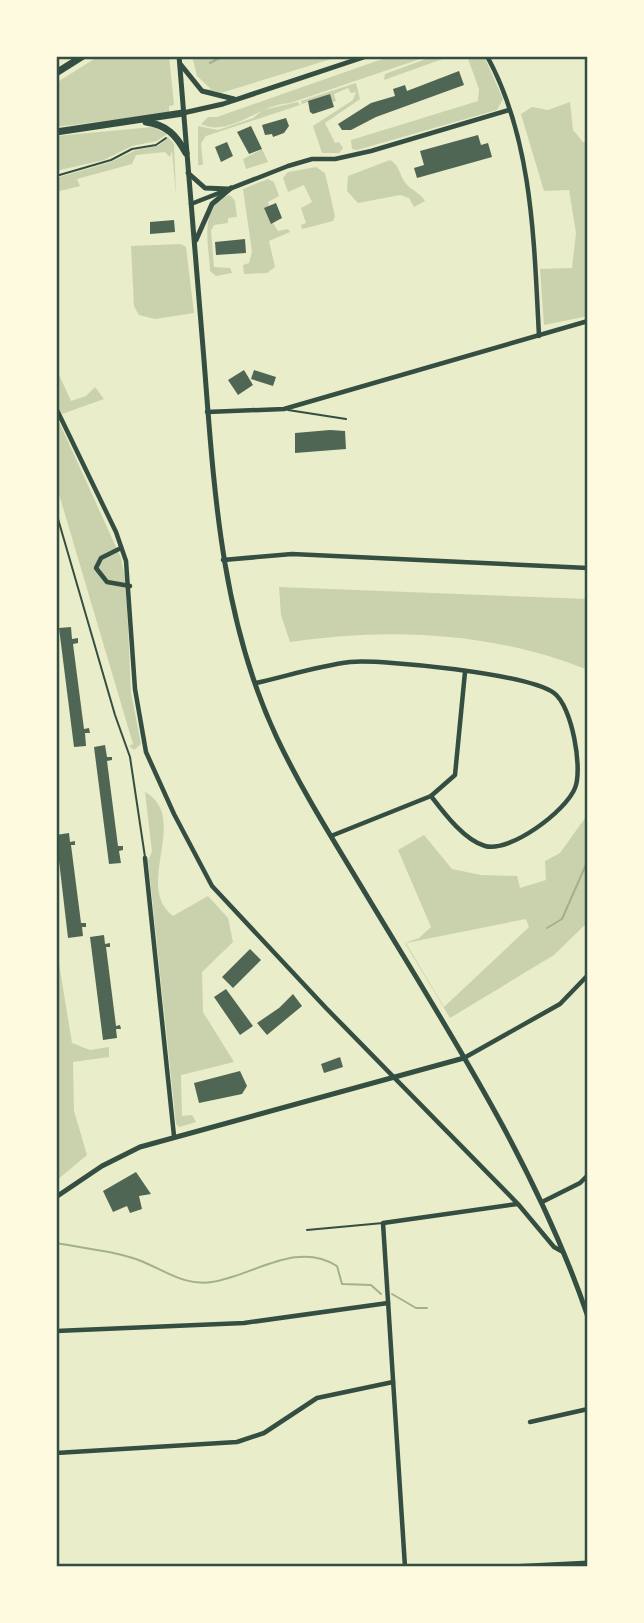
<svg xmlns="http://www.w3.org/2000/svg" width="644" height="1623" viewBox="0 0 644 1623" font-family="Inter,sans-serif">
	<rect width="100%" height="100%" fill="#e9edc9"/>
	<g fill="#cad2ad" fill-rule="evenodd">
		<path d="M99 56H169L174 105 169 106V113L56 127V83Z"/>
		<path d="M192 56H341L221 93 206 90 211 89 197 76Z"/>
		<path d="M391 56H429L290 103C260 104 229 138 201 124L208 117H217Z"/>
		<path d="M434 56H451L384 80 385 74Z"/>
		<path d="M467 56H484L503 99 497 110 357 150 352 149 351 140 478 101 479 89Z"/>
		<path d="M356 83 360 99 325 123 335 143 339 142 343 148 339 153H322L313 126 353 100 356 92 351 93 348 88 334 94 336 101 333 102 329 94 302 104 301 101Z"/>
		<path d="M298 102 300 105 206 136 201 143 203 165H198V126L218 130 253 118 263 110Z"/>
		<path d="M570 102 573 130 583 142H588V316L544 325 540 269 572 268 576 233 569 190 544 191 521 114 532 107 548 110Z"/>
		<path d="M153 127 167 134 157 141 132 146 104 160 56 171V136Z"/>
		<path d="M168 137 174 144 176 196 172 151 170 157 165 152 136 155 132 164 77 179 80 186 56 192V178L111 162 136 150 158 146Z"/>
		<path d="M262 149 268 162 246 169 243 159Z"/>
		<path d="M390 160C400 165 399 176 407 185 413 191 420 193 425 201L414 207 409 198 400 195 358 203 347 191 348 176Z"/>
		<path d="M316 167 325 173 335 216 333 221 302 229 301 225 306 223 301 208 312 202 304 185 288 192 283 178 288 172Z"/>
		<path d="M268 179 274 182 279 196 268 202 269 206 264 209 278 231 288 229 290 232 269 241 275 267 267 273 244 274 243 265 249 263 252 252 243 189Z"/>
		<path d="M230 195 235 201 237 217 228 218V223L214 225 211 231 214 267 230 268 232 273 216 276 210 271C209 246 198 204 230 195Z"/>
		<path d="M181 244 186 247 194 313 155 319 139 315 134 306 131 246Z"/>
		<path d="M56 368 71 401 86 396 95 387 104 399 62 414 56 403Z"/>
		<path d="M56 415 121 558 126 583 131 693 141 744 134 750 129 746 133 744 56 484Z"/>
		<path d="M279 587 588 599V670C494 632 390 627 290 642L281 615Z"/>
		<path d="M145 792C191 818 133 886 173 916L208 896 228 918 233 942 202 972 203 1012 234 1062 181 1075 182 1116 192 1115 196 1122 179 1127 176 1124 148 860 152 852Z"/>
		<path d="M588 814V922L554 955 450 1018 405 943 419 938 431 927 398 850 424 835 452 869 481 875 517 876 520 888 546 880 545 861 560 853ZM526 919 529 927 444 1007 406 943Z"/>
		<path d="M56 945 72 1043 90 1050 109 1047V1057L73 1062 74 1111 87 1155 56 1181Z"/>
	</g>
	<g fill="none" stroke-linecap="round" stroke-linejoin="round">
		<g stroke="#a3b18a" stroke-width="2">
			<path d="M210 63 223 56"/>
			<path d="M547 928 562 919 588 860"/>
			<path d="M56 1243C83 1248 115 1251 141 1261 166 1271 184 1286 212 1282 253 1276 296 1240 337 1266L342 1284 371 1285 381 1294"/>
			<path d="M392 1294 416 1308H427"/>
		</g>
	</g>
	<g fill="#4f6655">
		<path d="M459 71 464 85 376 117 351 130H342L338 124 371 103 395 96 393 89 405 85 407 91Z"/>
		<path d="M330 94 334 107 313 114 310 112 308 101Z"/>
		<path d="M286 118 289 126 284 133 273 137 272 134 265 135 262 125Z"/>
		<path d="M251 126 262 149 249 154 237 132Z"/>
		<path d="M478 135 481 145 488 143 492 157 417 178 414 168 424 165 420 151Z"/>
		<path d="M227 142 233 156 221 162 215 147Z"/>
		<path d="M276 203 282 218 271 224 264 208Z"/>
		<path d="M174 220 175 232 150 234V222Z"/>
		<path d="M245 239 246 253 216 255 215 242Z"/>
		<path d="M244 370 253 385 238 395 228 380Z"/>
		<path d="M254 370 276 377 273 386 251 379Z"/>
		<path d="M330 430 345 431 346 449 295 453V433Z"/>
		<path d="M71 627 72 639 78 638V643L73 644 84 729 89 728 90 733H85L86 746 74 747 59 628Z"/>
		<path d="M105 745 107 757H112V760L107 761 118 846H123V850L119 851 121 863 109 864 94 747Z"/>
		<path d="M69 833 70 842 75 841V845H71L81 923H86V927H82L83 936 68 938 56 835Z"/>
		<path d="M104 935 105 944 110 943V947H106L116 1026 120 1025 121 1029H116L117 1038 103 1040 90 937Z"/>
		<path d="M250 949 261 960 233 988 222 977Z"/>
		<path d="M226 989 253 1026 240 1035 214 997Z"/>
		<path d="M293 994 302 1006 267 1035 257 1023 279 1008Z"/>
		<path d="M340 1057 343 1067 324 1073 321 1064Z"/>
		<path d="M240 1071 247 1086 242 1094 199 1103 194 1083Z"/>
		<path d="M136 1172 151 1194 139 1196 142 1209 130 1213 127 1206 113 1212 103 1191Z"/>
	</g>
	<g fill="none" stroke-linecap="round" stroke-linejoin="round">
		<path stroke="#344e41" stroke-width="2" d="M56 176 111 160 132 149 156 145 166 138"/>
		<g stroke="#344e41" stroke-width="2">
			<path d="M288 410 346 419"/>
			<path d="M56 512 115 715 130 757 145 857"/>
			<path d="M307 1230 383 1223"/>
		</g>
		<g stroke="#344e41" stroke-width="4.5">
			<path d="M487 56C533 140 534 243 539 336"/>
			<path d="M191 204 288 166 312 159H335L371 151 509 110"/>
			<path d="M56 408 116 532 126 561 135 689 146 752 174 814 212 886 326 1008 518 1204 554 1247 563 1252"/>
			<path d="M207 412 284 409 588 321"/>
			<path d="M121 548 101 558 96 568 107 582 130 586"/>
			<path d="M223 560 292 554 588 568"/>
			<path d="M256 683C287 676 318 666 350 662 384 659 528 674 554 693 572 706 583 769 575 788 566 811 510 853 485 846 464 840 444 813 431 796"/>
			<path d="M331 836 431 796 455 775 465 672"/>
			<path d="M145 858 174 1136"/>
			<path d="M464 1058 560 1004 588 975"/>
			<path d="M542 1202 580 1183 588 1175"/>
			<path d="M56 1331 244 1323 388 1303"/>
			<path d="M530 1422 588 1409"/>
			<path d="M56 1453 237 1442 264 1433 317 1398 393 1382"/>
			<path d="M405 1567 383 1223 517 1204"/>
		</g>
		<path stroke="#344e41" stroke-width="5" d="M507 1567 588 1563"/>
		<g stroke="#344e41" stroke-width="5">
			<path d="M179 56C187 158 196 259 204 360 214 489 221 619 277 738 302 791 334 841 364 891 447 1029 536 1164 588 1317"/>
			<path d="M181 65 202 91 234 99"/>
			<path d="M183 113 223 104 367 56"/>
			<path d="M188 173 205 188 228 189"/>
			<path d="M196 240 212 204 231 188"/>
			<path d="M56 1197 102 1166 140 1147 464 1058"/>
		</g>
		<g stroke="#344e41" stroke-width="7">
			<path d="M56 73 83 56"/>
			<path d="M146 122C167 125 176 135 186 153"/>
			<path d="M56 132 183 113"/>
		</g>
	</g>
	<rect width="644" height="1623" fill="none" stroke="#fefae0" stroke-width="116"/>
	<rect x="58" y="58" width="528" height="1507" fill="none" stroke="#344e41" stroke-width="2.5"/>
</svg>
